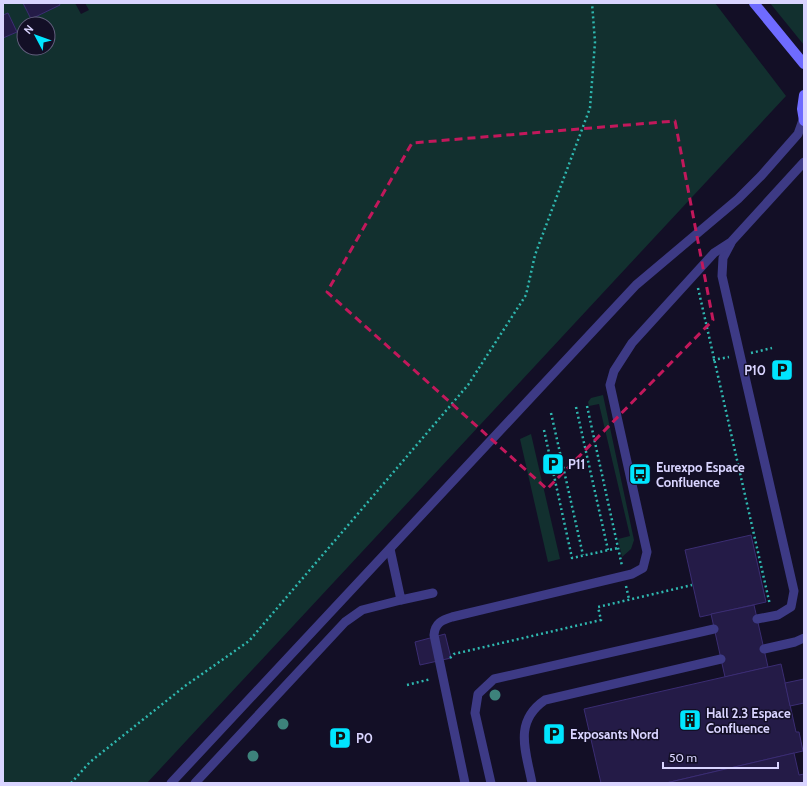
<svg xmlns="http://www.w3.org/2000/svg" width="807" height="786" viewBox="0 0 807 786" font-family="Cabin,sans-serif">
	<rect width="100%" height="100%" fill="#130f26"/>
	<g fill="#12302f" fill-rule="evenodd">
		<path d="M3 3H75L81 14 89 10 85 3H715L786 96 147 783H3ZM24 24H48V48H24Z"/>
		<path d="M770 3H804V45Z"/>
		<path d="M603 395 634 540 631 549 622 557 618 539 630 536 599 404 589 406 588 402 591 398Z"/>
		<path d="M531 434 560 559 548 562 520 439Z"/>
	</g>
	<g fill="#241b47" stroke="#3b2d73">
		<path d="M23 3H59L60 5 31 19Z"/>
		<path d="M8 13 17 32 3 38V15Z"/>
		<path d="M751 535 766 602 700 617 685 550Z"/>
		<path d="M754 605 768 667 725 677 711 614Z"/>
		<path d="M445 634 451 658 420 665 415 642Z"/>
		<path d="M781 664 796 732H799L803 751 666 783H601L584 709Z"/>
		<path d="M804 679V703L790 706 785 683Z"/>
		<path d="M794 753 799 775 804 774V783H666Z"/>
	</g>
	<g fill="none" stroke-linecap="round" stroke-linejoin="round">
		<g stroke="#2fb8b0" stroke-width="2.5" stroke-dasharray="2 3" stroke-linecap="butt">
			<path d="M698 288 770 605"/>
			<path d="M751 353 772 348"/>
			<path d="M713 360 729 357"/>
			<path d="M587 406 622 566"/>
			<path d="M576 407 608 550"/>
			<path d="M551 413 583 555"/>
			<path d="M544 430 572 558 618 548"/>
			<path d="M626 586 629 599"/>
			<path d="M450 658 454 654 601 620 598 607 692 585"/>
			<path d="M407 685 431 679"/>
			<path d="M71 783 90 762 185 686 249 641 468 385 526 295 535 255 590 108 595 42 592 3"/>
		</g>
		<g stroke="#3d3a85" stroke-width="9">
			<path d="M731 243 723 258 722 276 794 591 791 607 778 615 757 619"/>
			<path d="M390 549 401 600 433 593"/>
			<path d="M764 649 795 642 804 638"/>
			<path d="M171 783 636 285 738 199 761 176 798 134 803 120"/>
			<path d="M195 783 345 622 362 610 401 600"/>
			<path d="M465 783 434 635C435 623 442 620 452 617L632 574 643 568 647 552 610 385 614 371 632 343 714 253 731 242 804 162"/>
			<path d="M491 783 475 713 478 694 494 679 714 629"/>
			<path d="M532 783C526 751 513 722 545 700L721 659"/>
		</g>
		<g stroke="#6f6bff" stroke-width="10">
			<path d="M754 3 804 64"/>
			<path d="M804 95 802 109 804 121"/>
		</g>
	</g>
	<g fill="#3d827b">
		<circle cx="495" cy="695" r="5.5"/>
		<circle cx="283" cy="724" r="5.5"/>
		<circle cx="253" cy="756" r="5.5"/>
	</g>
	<path fill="none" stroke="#c2185b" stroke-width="3" stroke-dasharray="8 5" stroke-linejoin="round" d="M675 121 713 320 547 489 327 292 412 143Z"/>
	<defs>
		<g id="parking-square" transform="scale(1.15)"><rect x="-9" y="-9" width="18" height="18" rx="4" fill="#00e5ff" stroke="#130f26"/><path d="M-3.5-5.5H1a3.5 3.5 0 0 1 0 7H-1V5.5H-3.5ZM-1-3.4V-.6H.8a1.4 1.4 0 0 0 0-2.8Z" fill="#111"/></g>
		<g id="bus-square" transform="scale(1.15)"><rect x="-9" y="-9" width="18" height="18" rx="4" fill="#00e5ff" stroke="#130f26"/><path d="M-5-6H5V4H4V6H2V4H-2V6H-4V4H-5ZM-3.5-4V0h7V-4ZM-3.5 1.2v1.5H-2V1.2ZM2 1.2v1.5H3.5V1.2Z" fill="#111"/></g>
		<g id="building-square" transform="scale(1.15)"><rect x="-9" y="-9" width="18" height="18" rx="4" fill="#00e5ff" stroke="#130f26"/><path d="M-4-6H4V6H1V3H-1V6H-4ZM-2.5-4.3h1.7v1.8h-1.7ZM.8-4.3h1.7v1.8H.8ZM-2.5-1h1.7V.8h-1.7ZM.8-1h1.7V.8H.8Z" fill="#111"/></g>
	</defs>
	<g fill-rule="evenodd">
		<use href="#parking-square" x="782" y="370"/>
		<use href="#parking-square" x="553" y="464"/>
		<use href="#bus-square" x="640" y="474"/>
		<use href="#building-square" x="690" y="720"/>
		<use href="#parking-square" x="554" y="734"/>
		<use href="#parking-square" x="340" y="738"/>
	</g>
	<g text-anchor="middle" stroke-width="3" stroke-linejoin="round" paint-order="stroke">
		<g font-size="13" font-weight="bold" fill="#d9d4ff" stroke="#130f26" text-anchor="start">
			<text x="766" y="375" text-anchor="end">P10</text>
			<text x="568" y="469">P11</text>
			<text x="656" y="472">Eurexpo Espace<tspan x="656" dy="15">Confluence</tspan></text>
			<text x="706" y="718">Hall 2.3 Espace<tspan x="706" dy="15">Confluence</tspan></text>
			<text x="570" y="739">Exposants Nord</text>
			<text x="356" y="743">P0</text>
		</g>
	</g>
	<rect width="807" height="786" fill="none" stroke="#d9d4ff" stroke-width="8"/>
	<g transform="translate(36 36) rotate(311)"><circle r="19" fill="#130f26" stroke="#625e7d"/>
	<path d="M0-3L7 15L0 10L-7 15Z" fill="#00e5ff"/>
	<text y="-6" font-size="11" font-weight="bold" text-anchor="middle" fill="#d9d4ff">N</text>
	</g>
	<path d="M663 762v6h115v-6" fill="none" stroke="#d9d4ff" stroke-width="2"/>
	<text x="669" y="762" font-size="12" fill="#d9d4ff" stroke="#130f26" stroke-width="3" paint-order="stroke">50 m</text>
</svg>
